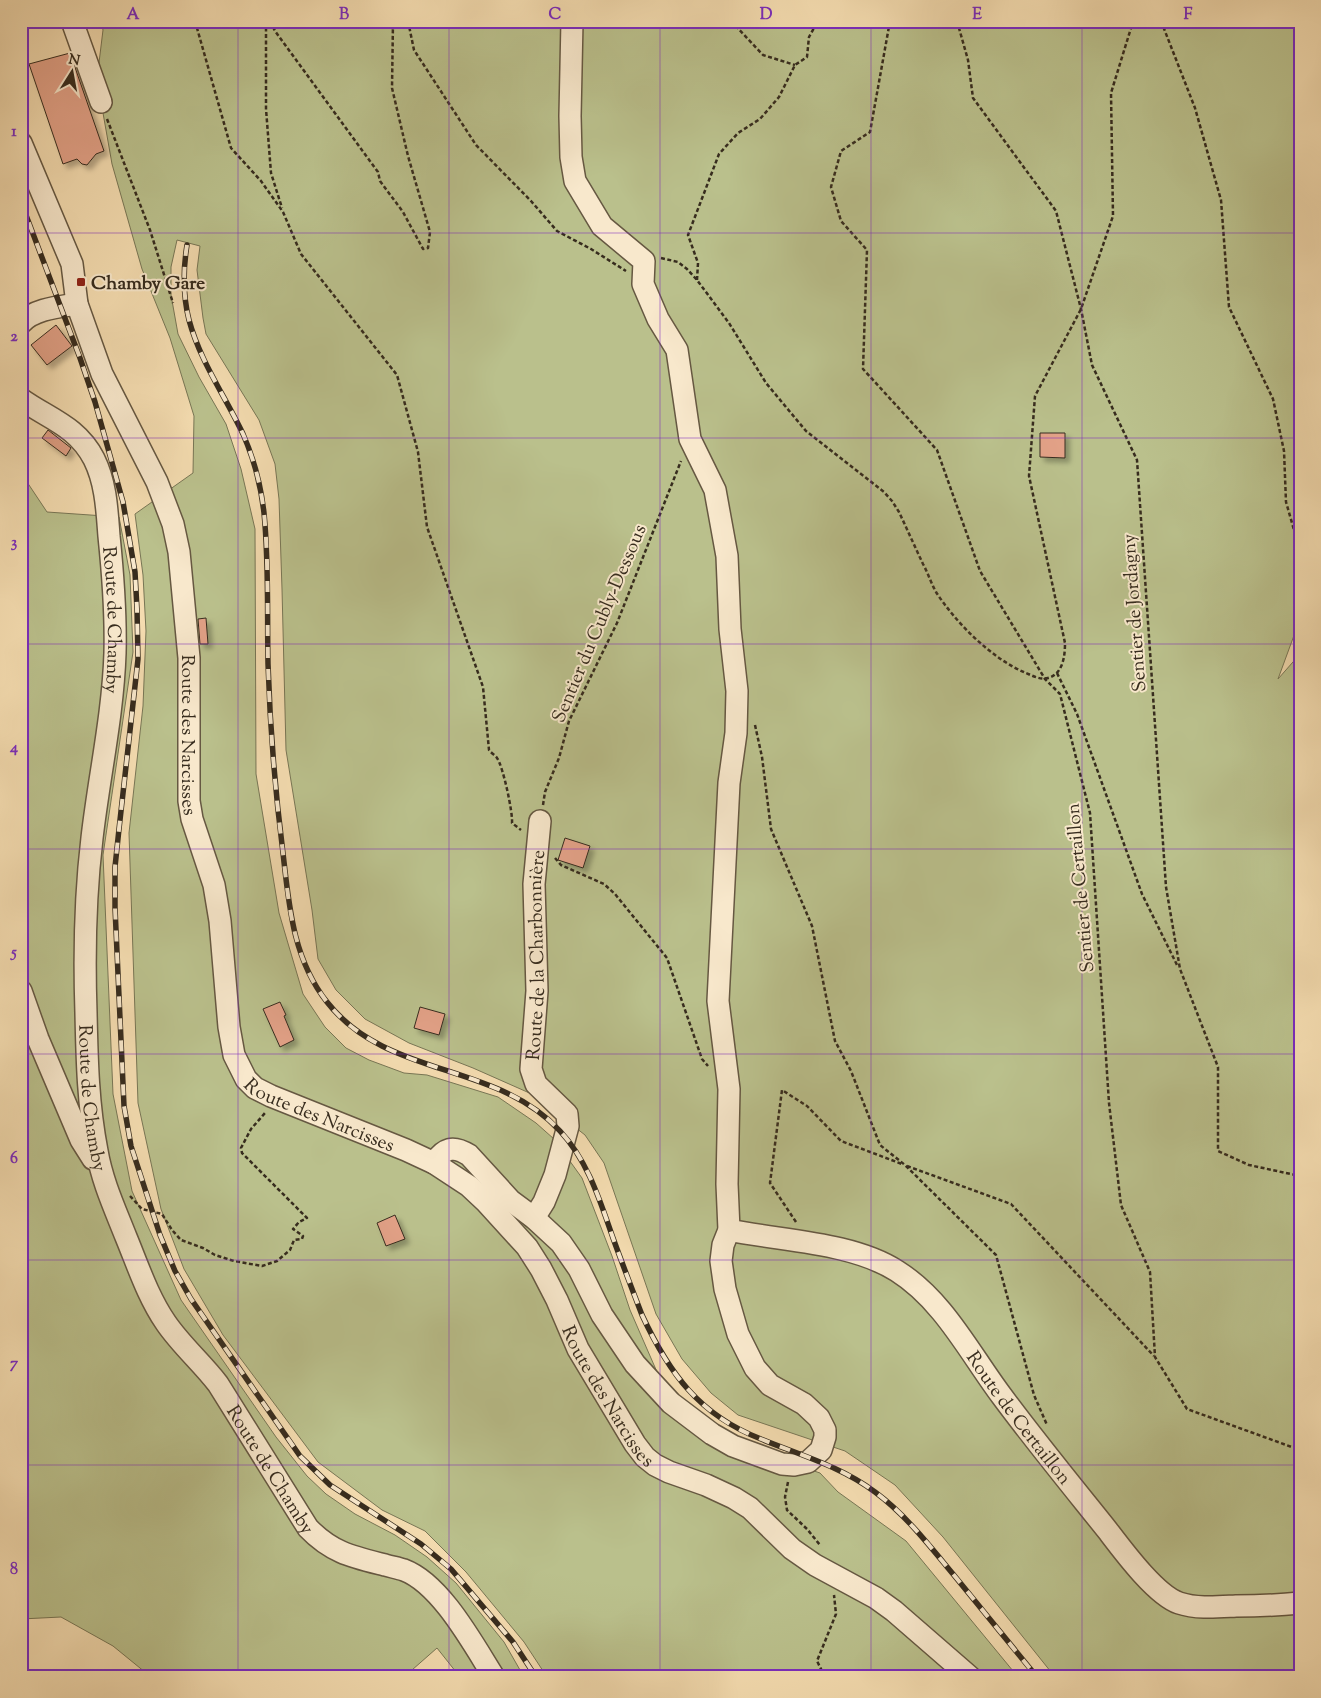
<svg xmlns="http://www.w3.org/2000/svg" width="1321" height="1698" viewBox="0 0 1321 1698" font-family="'Sorts Mill Goudy',serif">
	<defs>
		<filter id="shadow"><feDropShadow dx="4.5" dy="4.5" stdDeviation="2.5" flood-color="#0004"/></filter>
	</defs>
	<rect width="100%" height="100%" fill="#f4dcb0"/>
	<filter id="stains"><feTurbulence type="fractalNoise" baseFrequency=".004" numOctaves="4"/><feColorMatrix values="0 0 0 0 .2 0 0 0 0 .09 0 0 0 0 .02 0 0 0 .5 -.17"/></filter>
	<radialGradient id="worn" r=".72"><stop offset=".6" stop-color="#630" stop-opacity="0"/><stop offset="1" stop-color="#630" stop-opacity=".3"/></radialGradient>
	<g fill="#bac08c" stroke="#787655">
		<path d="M101 21H1300V619L1278 679 1300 654V1677H1055L943 1537 895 1485 845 1451 738 1415 711 1393 682 1359 656 1314 604 1163 585 1135 534 1095 473 1068 409 1043 365 1019 336 990 318 959 312 910 286 750 282 589 279 499 275 464 259 420 206 334 203 318 197 270 200 246 177 240 171 267V295L178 334 199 377 226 424 241 469 255 529 256 774 279 913 303 994 325 1027 346 1048 369 1060 404 1073 427 1075 498 1097 536 1123 554 1139 582 1178 612 1256 630 1310 664 1388 684 1409 782 1460 820 1473 838 1492 906 1541 1018 1677H547L524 1642 466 1572 425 1531 382 1510 318 1462 223 1335 184 1269 161 1209 138 1103 129 833 143 706 146 631 143 575 135 514 193 473 194 416 170 338 142 269 112 164 97 79 103 30Z"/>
		<path d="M21 473 47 512 119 517 130 575 133 652 103 855 113 1094 132 1191 181 1300 276 1437 307 1476 326 1494 355 1514 395 1535 427 1557 456 1583 504 1642 524 1677H460L437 1648 404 1677H151L113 1646 61 1617 21 1619Z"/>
	</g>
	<g fill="#e2a187" stroke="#372c1e" filter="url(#shadow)">
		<path d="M70 53 104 151 96 154 87 165 82 164 77 159 63 164 29 64Z"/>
		<path d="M56 325 72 346 47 365 31 345Z"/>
		<path d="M48 430 71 448 66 456 42 438Z"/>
		<path d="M1040 433H1065V458L1040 457Z"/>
		<path d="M206 618 208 644H200L198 619Z"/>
		<path d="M565 838 590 846 583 868 558 860Z"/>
		<path d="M280 1002 286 1015 284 1016 294 1040 280 1047 263 1009Z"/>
		<path d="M420 1007 445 1014 439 1035 414 1028Z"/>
		<path d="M395 1215 405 1239 386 1246 377 1223Z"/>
	</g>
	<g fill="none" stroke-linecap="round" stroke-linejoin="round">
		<g stroke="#665842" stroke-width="24">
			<g id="minor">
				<path d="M72 21 101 102"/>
				<path id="s1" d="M21 143 72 264 77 304 102 374 157 482 173 524 179 552 189 658V801L192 819 214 885 220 921 229 1027 234 1055 246 1079 255 1088 271 1096 406 1150 434 1163 469 1186 485 1201 527 1247 541 1269 557 1300 578 1349 635 1444 645 1457 655 1465 669 1472 706 1485 734 1498 750 1508 792 1549 815 1565 876 1598 894 1611 970 1677"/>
				<path d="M21 323C34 309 58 307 77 304"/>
				<path id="s2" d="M21 399C49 419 77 426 94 459 106 483 107 510 109 536 113 575 116 614 115 653 113 715 99 777 92 838 85 897 84 955 86 1013 87 1060 88 1105 97 1151 102 1181 115 1209 126 1237 138 1266 148 1297 166 1323 181 1345 202 1363 218 1384L308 1528C332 1553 353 1557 385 1565 392 1567 398 1568 404 1570 441 1584 473 1644 494 1677"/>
				<path d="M21 991 38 1039 81 1140 93 1159"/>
				<path d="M434 1163C444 1148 453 1145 469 1155L511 1201 534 1218 561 1243 579 1269 602 1315 635 1364 671 1403 712 1434 733 1446 782 1464 794 1465 808 1462 821 1450 825 1437V1430L819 1418 804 1404 770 1385 755 1368 738 1334 725 1289 721 1261 723 1245 729 1230 727 1184 729 1089 718 1001 729 783 736 733 737 691 730 629 727 556 715 490 690 439 677 350 658 319 643 284 644 261 602 226 575 181 571 157 570 116 572 21"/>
				<path id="s3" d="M534 1218 544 1202 555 1175 568 1126 567 1114 536 1084 531 1069 537 991 534 884 540 821"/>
				<path id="s4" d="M729 1230C781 1241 852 1242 897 1271 943 1300 969 1352 1001 1395 1035 1441 1072 1486 1108 1531 1124 1552 1156 1595 1179 1603 1197 1609 1217 1607 1236 1606 1257 1606 1279 1605 1300 1603"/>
			</g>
		</g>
		<g stroke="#372c1e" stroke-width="2.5" stroke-dasharray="4 2.5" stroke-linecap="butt">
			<path d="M195 21 231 148 261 181 283 212 301 254 397 375 418 452 427 527 483 687 489 750C491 753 495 755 497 758 503 766 513 813 512 823L521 830"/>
			<path d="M266 21V109L271 173 282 208"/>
			<path d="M270 21 275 31 378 172 380 181 403 212 423 249 428 248 430 232 408 156 392 88 393 21"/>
			<path d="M408 21 414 50 476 145 531 201 557 231 591 249 626 271"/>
			<path d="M731 21 763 55 795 65"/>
			<path d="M890 21 870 132 841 151 831 187 841 221 867 250 863 369 937 450 980 571 1045 679 1060 694 1090 813 1109 1103 1121 1205 1150 1272 1155 1357 1187 1409 1300 1450"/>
			<path d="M957 21 968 60 973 98 1056 211 1081 309 1092 365 1137 460 1166 887 1180 969 1218 1067V1151L1249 1165 1300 1176"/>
			<path d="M1161 21 1195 108 1221 200 1229 307 1273 399 1284 451 1286 502 1300 551"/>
			<path d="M107 119 150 230 173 303"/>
			<path d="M661 258 678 262 687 269 697 280 729 323 766 383 806 431 884 492 892 501 899 512C907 529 915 547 923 564 928 573 931 583 936 592 956 623 992 659 1026 673 1033 676 1040 680 1048 678 1063 674 1065 656 1065 643L1029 476 1035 396 1081 309 1113 216 1111 93 1131 28 1135 21"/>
			<path d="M697 280 698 263 688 235 719 154 738 133 760 119 779 97 795 65 807 57 809 37 818 21"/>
			<path d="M1057 673 1077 714 1142 894 1178 967"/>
			<path d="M755 725 762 757 771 829 812 926 835 1041 851 1071 880 1145 905 1165 996 1255 1034 1395 1047 1425"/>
			<path d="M543 805 545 792 559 758 569 721 617 623 681 461"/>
			<path d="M555 858 561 865 604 884 615 894 667 958 702 1059 708 1066"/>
			<path d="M907 1166 1011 1204 1154 1356"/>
			<path d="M130 1196 142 1209 162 1214 172 1230 181 1240 203 1248 215 1255 234 1261 262 1266 277 1261 290 1250 294 1240 302 1239 303 1236 293 1229 299 1222 307 1218 242 1153 241 1148 251 1129 265 1113"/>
			<path d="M796 1222 770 1183 782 1090 807 1106 841 1141 902 1164"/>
			<path d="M788 1482 785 1497 787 1510 807 1529 820 1545"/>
			<path d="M825 1677 817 1661 836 1614 834 1595"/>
		</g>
		<use href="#minor" stroke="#f8e8cc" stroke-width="21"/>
		<g stroke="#372c1e" stroke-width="5.5">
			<g id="rail">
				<path d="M21 202 80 358 95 402 123 502 135 572 137 609 138 659 119 829 115 867V908L124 1106 131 1146 160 1235 175 1271 191 1299 300 1456 330 1485 421 1544 451 1569 513 1642 536 1677"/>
				<path d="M187 245C183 270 183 296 189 320 200 361 225 396 243 434 254 459 261 486 264 513 269 563 267 614 268 664 270 728 275 790 283 853 289 906 293 959 327 1002 387 1079 496 1061 560 1131 588 1161 600 1201 613 1238 622 1263 632 1289 642 1315 669 1373 699 1415 761 1439 800 1455 840 1466 875 1492 905 1514 929 1545 953 1574 981 1608 1009 1643 1037 1677"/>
			</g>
		</g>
		<use href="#rail" stroke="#f8e8cc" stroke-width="4" stroke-dasharray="11" stroke-linecap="butt"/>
	</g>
	<path fill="none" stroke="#7b2cbf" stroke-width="1" stroke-opacity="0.55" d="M238 21V1677M449 21V1677M660 21V1677M871 21V1677M1082 21V1677M21 233H1300M21 438H1300M21 644H1300M21 849H1300M21 1054H1300M21 1260H1300M21 1465H1300"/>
	<rect fill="#8f2418" stroke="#f8e8cc" stroke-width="2" x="76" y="277" width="10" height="10" rx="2.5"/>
	<g text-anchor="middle" stroke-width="4" stroke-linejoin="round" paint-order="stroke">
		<g font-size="19" font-weight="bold" fill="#372c1e" stroke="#f8e8cc" text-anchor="start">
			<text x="91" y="289">Chamby Gare</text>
		</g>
		<g font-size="19" fill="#372c1e" stroke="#f8e8cc">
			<text transform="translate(1133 613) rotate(-94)" y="7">Sentier de Jordagny</text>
			<text dy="7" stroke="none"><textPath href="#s2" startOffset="259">Route de Chamby</textPath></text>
			<text transform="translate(598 623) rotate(-67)" y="7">Sentier du Cubly-Dessous</text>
			<text dy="7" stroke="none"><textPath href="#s1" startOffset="624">Route des Narcisses</textPath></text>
			<text transform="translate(1079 888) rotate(-95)" y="7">Sentier de Certaillon</text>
			<text dy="7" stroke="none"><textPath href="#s3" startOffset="284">Route de la Charbonnière</textPath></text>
			<text dy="7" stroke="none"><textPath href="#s2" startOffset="739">Route de Chamby</textPath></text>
			<text dy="7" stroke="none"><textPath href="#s1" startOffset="1059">Route des Narcisses</textPath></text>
			<text dy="7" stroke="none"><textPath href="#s1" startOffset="1479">Route des Narcisses</textPath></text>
			<text dy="7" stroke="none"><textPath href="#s4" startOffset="366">Route de Certaillon</textPath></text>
			<text dy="7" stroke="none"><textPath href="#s2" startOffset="1159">Route de Chamby</textPath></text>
		</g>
	</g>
	<rect width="1321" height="1698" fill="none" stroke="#f4dcb0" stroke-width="55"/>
	<g transform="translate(72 72) rotate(11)" stroke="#f8e8cc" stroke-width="4" paint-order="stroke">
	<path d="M0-4L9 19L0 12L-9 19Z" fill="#372c1e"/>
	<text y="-8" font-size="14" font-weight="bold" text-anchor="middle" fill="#372c1e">N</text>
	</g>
	<rect x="28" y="28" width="1266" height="1642" fill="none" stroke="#7b2cbf" stroke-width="2"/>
	<g font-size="16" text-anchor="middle" font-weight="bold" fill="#7b2cbf">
		<text x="133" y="19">A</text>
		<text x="344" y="19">B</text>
		<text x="555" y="19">C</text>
		<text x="766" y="19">D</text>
		<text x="977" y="19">E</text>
		<text x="1188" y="19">F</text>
		<text x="14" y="136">1</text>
		<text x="14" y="341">2</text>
		<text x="14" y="547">3</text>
		<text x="14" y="752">4</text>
		<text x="14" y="957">5</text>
		<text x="14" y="1163">6</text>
		<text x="14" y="1368">7</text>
		<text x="14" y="1574">8</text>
	</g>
	<rect width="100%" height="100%" filter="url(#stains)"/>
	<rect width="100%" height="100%" fill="url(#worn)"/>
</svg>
